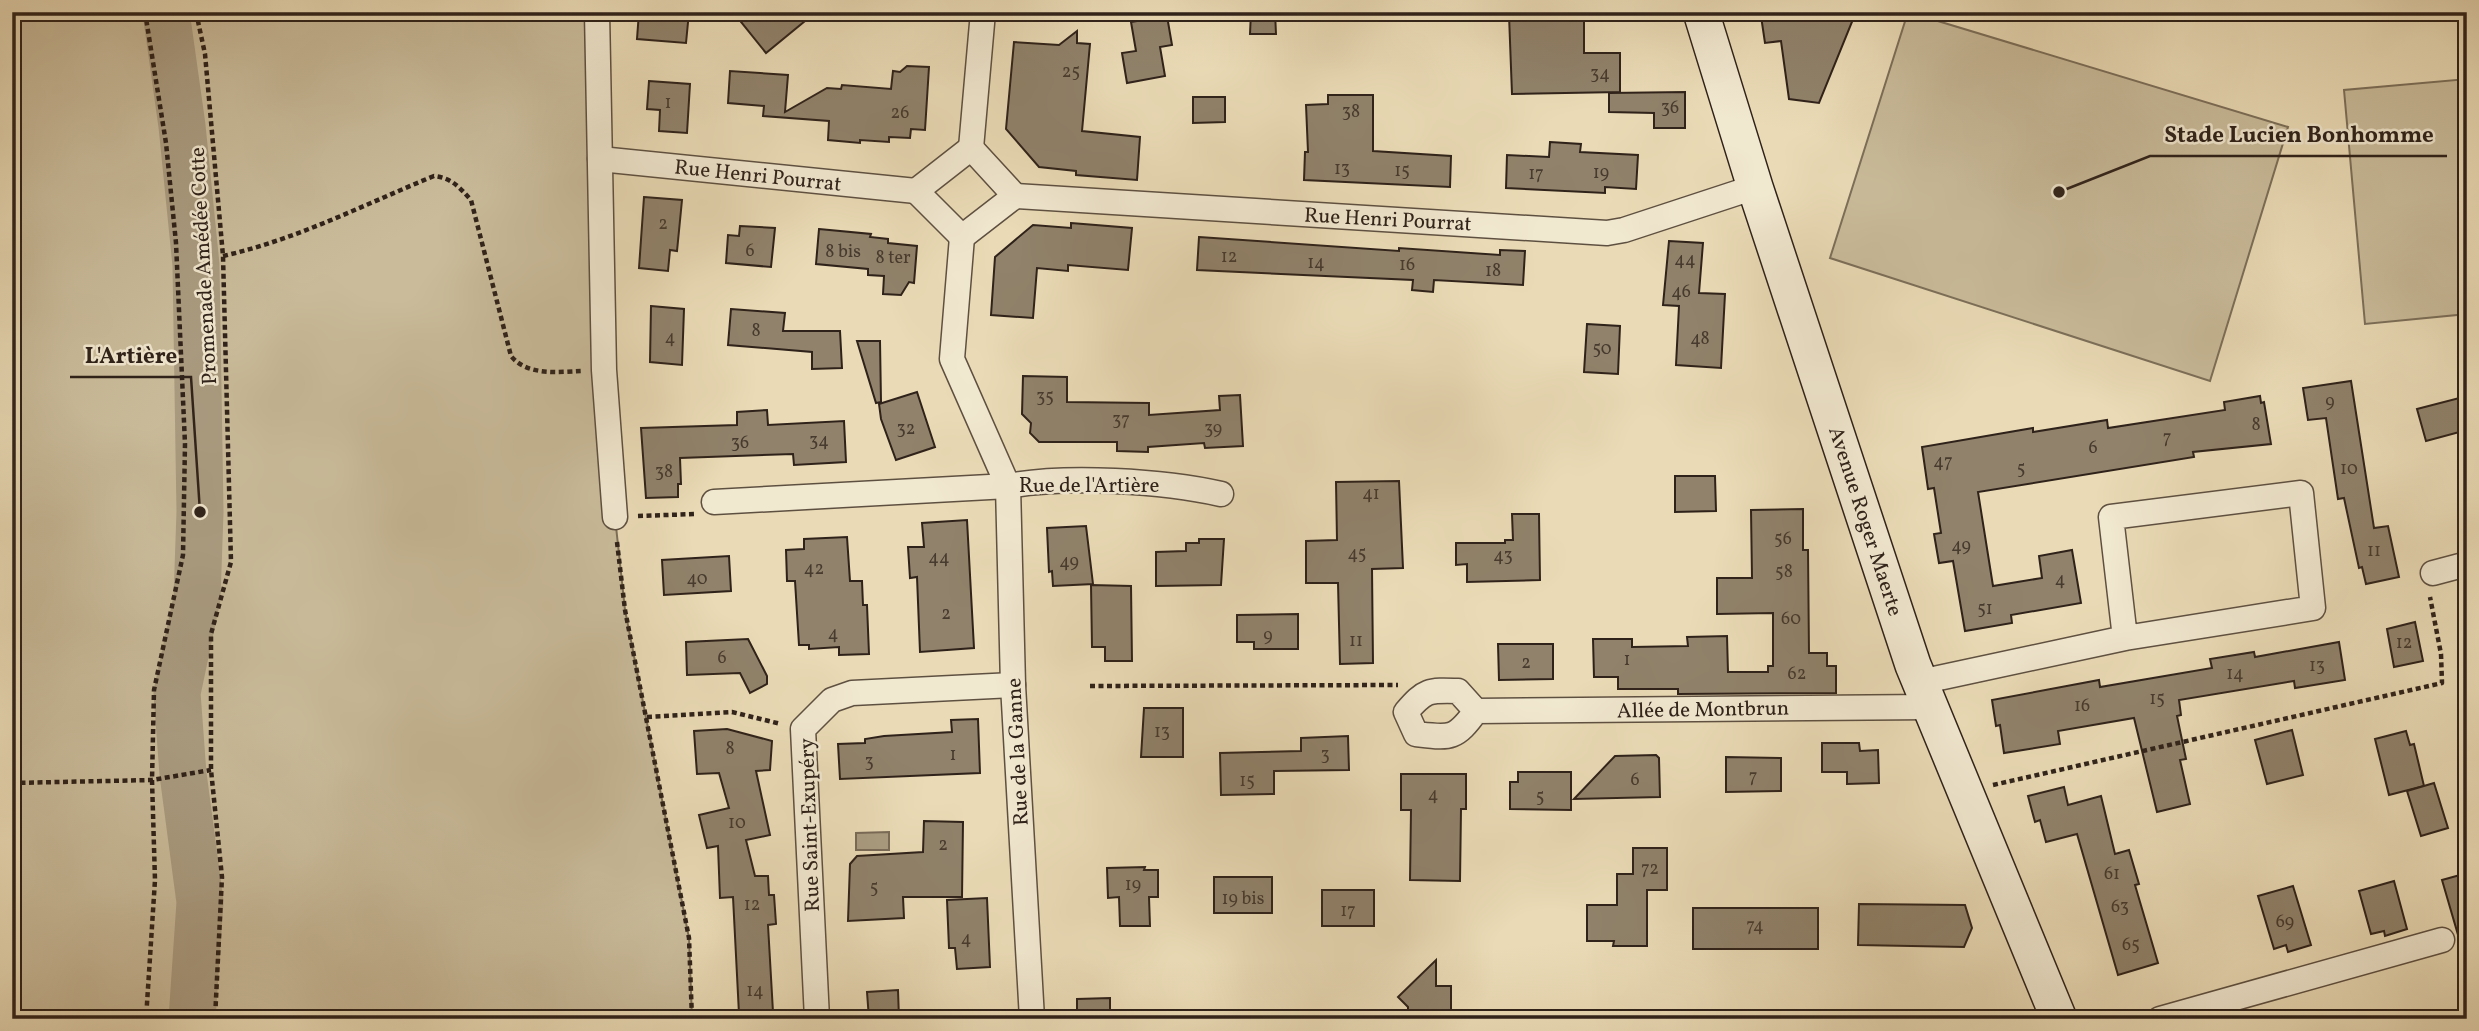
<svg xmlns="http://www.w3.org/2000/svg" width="2479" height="1031" viewBox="0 0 2479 1031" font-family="Vollkorn,serif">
	<rect width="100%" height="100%" fill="#eadbb6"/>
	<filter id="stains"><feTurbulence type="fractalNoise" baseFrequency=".00286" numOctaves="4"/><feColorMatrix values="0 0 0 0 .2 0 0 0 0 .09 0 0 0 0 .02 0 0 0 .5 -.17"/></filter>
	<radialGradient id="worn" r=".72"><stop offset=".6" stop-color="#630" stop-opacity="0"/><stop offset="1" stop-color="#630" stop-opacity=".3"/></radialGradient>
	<g fill="#cabc9b" stroke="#7c6f5a" stroke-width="2">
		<path d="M12 12H597L615 517 625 610 689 938 692 1019H12Z"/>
		<path d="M1908 12 2288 127 2210 381 1830 258Z"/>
		<path d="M2467 79V314L2365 324 2344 90Z"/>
	</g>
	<path fill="#aa9c81" stroke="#796b58" stroke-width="2" d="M889 832V850H856V833Z"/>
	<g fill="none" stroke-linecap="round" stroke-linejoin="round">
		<path stroke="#aa9c81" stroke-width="47" d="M166 12 182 126 196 265 200 512 197 598 177 693 183 774 200 902 192 1019"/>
	</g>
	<g fill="#90826b" stroke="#2f221a" stroke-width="2">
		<path d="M639 12H689L686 43 637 39Z"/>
		<path d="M733 12H816L766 53Z"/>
		<path d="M1251 12H1275L1276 34H1250Z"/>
		<path d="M1584 12V53H1620V92L1512 94 1509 15Z"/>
		<path d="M1788 12H1856L1819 103 1789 99 1781 41 1765 43 1761 16Z"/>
		<path d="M1167 16 1172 45 1160 47 1165 76 1127 83 1122 53 1136 51 1131 22Z"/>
		<path d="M1077 31V43L1090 44 1082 131 1140 137 1137 180 1076 175V171L1039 167 1006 129 1014 42 1059 45Z"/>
		<path d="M907 66 929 67 925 130 911 129 910 138 889 137V142L860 140V143L828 140 829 121 763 116 764 106 728 103 730 71 788 75 785 112 827 88 841 89 842 85 891 89 893 71 900 72Z"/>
		<path d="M649 81 690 84 687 133 659 131 660 110 647 109Z"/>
		<path d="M1685 92V128H1654V113L1609 112V93Z"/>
		<path d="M1328 95H1373V151L1451 156 1450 187 1304 180 1305 152H1308L1306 105 1328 104Z"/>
		<path d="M1193 97H1225V122L1193 123Z"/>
		<path d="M1550 142 1581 144 1580 152 1638 155 1636 189 1605 187V193L1506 188 1507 155 1549 157Z"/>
		<path d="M644 197 682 200 677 251 670 250 668 271 639 268Z"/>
		<path d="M1071 223 1132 228 1128 270 1068 265V271L1037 268 1033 318 991 315 995 257 1033 225 1071 228Z"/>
		<path d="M740 226 775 228 771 267 726 263 728 235 739 236Z"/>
		<path d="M819 229 871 234 870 237 888 239V243L917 246 914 283 909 282 901 295 883 294 884 276 868 275V269L816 264Z"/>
		<path d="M1199 237 1399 251V248L1500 255V250L1525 251 1523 285 1434 280 1433 292 1412 290 1413 280 1197 270Z"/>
		<path d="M1669 241 1703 243 1699 293 1725 294 1721 368 1676 365 1679 306 1663 305Z"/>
		<path d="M651 306 684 309 682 365 650 362Z"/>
		<path d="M731 309 785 313 783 331H840L842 368 812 369V352L728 345Z"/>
		<path d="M1587 324 1620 326 1618 374 1584 372Z"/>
		<path d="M857 341H880L881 402 876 403Z"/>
		<path d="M1023 376 1067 377V402L1149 403V415L1220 410 1219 396 1240 395 1243 446 1205 448 1204 443 1148 447V452L1117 451V442H1039L1030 433 1031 423 1022 414Z"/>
		<path d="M2351 381 2374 528 2388 526 2399 577 2366 584 2362 567 2359 568 2344 498 2338 499 2326 418 2308 420 2303 388Z"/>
		<path d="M917 392 935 447 896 460 881 419 879 404Z"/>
		<path d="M2260 396 2261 403 2264 402 2271 444 2193 452 2194 457 1978 492 1993 586 2042 578 2039 556 2072 550 2081 603 2011 615 2012 623 1965 631 1953 561 1939 563 1934 534 1941 533 1934 488 1928 489 1922 447 2033 428V432L2107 420 2108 428 2225 410 2224 402Z"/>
		<path d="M2467 396V430L2426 441 2417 409Z"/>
		<path d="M767 410 768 425 844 421 846 462 794 465 793 454 680 458 681 484H678V497L646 498 641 428 737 425V412Z"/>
		<path d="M1675 476H1715L1716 511 1675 512Z"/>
		<path d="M1399 481 1403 568 1372 569 1373 663 1340 664 1338 583H1306V541L1337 540 1336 482Z"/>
		<path d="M1803 509V550H1808L1809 653H1827V666H1836V693L1678 694V689H1618V677H1594L1593 639H1632V647L1688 646 1687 637 1727 636 1728 672H1768V666H1773V613L1717 614V578H1752L1751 510Z"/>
		<path d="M1512 514H1539L1540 580 1467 582V564L1456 565V543H1505V540H1513Z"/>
		<path d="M967 520 974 648 920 652 917 577 910 578 908 547H924L922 523Z"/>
		<path d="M1086 526 1093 584 1053 586 1052 571 1049 572 1047 528Z"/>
		<path d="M847 537 850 581H862L863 605H867L869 654 839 655V647L809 649V645H799L795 581H787L786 550 804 549V539Z"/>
		<path d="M1199 539H1224L1221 585 1156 586V552L1186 551V543H1199Z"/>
		<path d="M729 556 731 591 664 595 662 560Z"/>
		<path d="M1091 585 1131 586 1132 661H1105V647H1092Z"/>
		<path d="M1298 614V649H1254V642H1237V615Z"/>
		<path d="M2415 622 2423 661 2394 667 2387 629Z"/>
		<path d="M748 639 767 676V684L750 693 740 673 687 675 686 642Z"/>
		<path d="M2339 642 2345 680 2295 688 2294 681 2179 700 2181 715 2177 716 2186 759 2180 760 2190 804 2157 812 2134 718 2058 731 2060 744 2004 753 2000 725 1996 726 1992 700 2099 680 2100 687 2212 668 2210 659 2254 652 2255 657Z"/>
		<path d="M1498 644H1553V679L1499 680Z"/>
		<path d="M1144 708H1183V757H1141Z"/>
		<path d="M978 719 980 773 840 779 838 744 865 743V739L884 736 952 732 951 720Z"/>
		<path d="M727 729 772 741 770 770 756 771 770 835 746 840 755 876H768L769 895H774L776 924 768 925 773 1012 739 1014 733 897 720 898 718 846 707 848 699 815 729 808 719 773 697 774 694 731Z"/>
		<path d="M2292 730 2303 775 2267 784 2255 740Z"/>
		<path d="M2406 731 2410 745 2414 744 2424 786 2389 795 2375 739Z"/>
		<path d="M1348 736 1349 770 1274 771V794L1221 795 1220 753 1301 751V738Z"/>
		<path d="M1822 743H1859L1860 751 1878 750 1879 783 1847 784V772H1822Z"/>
		<path d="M1656 755 1659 758 1660 797 1574 799 1615 756Z"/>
		<path d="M1726 757 1781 758V791L1726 792Z"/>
		<path d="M1518 772H1571V810L1510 809V782H1518Z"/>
		<path d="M1401 774H1466V809H1461L1460 881 1410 880 1411 810H1401Z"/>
		<path d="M2434 783 2448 828 2421 836 2407 791Z"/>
		<path d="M2064 787 2068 805 2101 796 2115 854 2129 850 2139 884 2135 885 2158 963 2118 975 2077 834 2046 842 2040 820 2035 822 2028 796Z"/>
		<path d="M924 821 963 822 962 897H903L904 918 848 921 850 864 857 856 923 852Z"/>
		<path d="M1633 848H1667V890H1647V946H1613L1614 941H1587V905H1617V874H1633Z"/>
		<path d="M1145 867 1144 870H1158V897H1149L1150 926H1120L1119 897 1108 898 1107 868Z"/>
		<path d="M2467 873V944L2461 945 2442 880Z"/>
		<rect x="1214" y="877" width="58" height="36"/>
		<path d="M2394 881 2407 929 2385 936 2384 931 2371 934 2359 891Z"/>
		<path d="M2293 886 2311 945 2288 952 2286 945 2274 949 2258 896Z"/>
		<rect x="1322" y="890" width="52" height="36"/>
		<path d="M987 898 990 967 957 969 955 948H949L947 900Z"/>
		<path d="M1859 904 1965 905 1972 928 1964 947 1858 945Z"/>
		<rect x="1693" y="908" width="125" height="41"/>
		<path d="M1436 960V986H1451V1019H1408V1007L1398 997Z"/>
		<path d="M898 990 899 1019H869L867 992Z"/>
		<path d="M1110 998V1019H1077V999Z"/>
	</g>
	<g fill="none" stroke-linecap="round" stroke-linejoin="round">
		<g stroke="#5e5041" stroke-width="27">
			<g id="minor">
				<path d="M597 12 604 370 615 517"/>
				<path d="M971 148 1015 196 962 237 916 191Z"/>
				<path d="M971 148 983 12"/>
				<path d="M600 159 916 191"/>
				<path d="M1015 196 1607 233 1624 230 1755 187"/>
				<path d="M962 237 952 359 1008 486 1013 685 1032 1019"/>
				<path d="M714 502 1008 486C1066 475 1164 481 1221 494"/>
				<path d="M2433 573 2467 564"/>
				<path d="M1920 682 2125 638 2313 608 2301 493 2111 517 2125 638"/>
				<path d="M1476 711C1455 740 1450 738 1416 734L1406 712C1425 690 1428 690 1458 691L1476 711 1930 707"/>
				<path d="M817 1019 803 729 832 700 852 693 1013 685"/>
				<path d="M2160 1019 2442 940"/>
			</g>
		</g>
		<g stroke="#2f221a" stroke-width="38">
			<path id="secondary" d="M1701 12 1755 187 1913 665 2059 1019"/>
		</g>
		<g stroke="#2f221a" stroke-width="4.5" stroke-dasharray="5 3.5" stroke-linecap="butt">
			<path d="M145 12 166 143 176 243 185 444 183 555 154 690 152 780 155 880 146 1019"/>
			<path d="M196 12 205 54 223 256 231 562 211 634V770L222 877 215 1019"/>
			<path d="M223 256C298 239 363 205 434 176 452 178 459 187 471 200L511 356C527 376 558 372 581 371"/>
			<path d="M638 516 695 514"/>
			<path d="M617 542 625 610 689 938 692 1019"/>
			<path d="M1090 686 1398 685"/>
			<path d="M647 717 732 712 781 724"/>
			<path d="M12 783 152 780 211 770"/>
			<path d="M1993 785 2442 683 2441 654 2430 597"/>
		</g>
		<use href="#minor" stroke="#f1e8d0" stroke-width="24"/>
		<use href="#secondary" stroke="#f1e8d0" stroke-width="35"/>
	</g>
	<g text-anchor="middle" stroke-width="5" stroke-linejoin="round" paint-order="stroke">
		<g font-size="18" fill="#473a2e">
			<text x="1071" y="77">25</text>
			<text x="1600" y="79">34</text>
			<text x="668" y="108">1</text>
			<text x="1670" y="113">36</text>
			<text x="1351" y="117">38</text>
			<text x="900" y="118">26</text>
			<text x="1342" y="174">13</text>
			<text x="1402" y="176">15</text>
			<text x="1601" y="178">19</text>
			<text x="1536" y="179">17</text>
			<text x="663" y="229">2</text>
			<text x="750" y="256">6</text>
			<text x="843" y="257">8 bis</text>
			<text x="1229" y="262">12</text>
			<text x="893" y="263">8 ter</text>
			<text x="1685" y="265">44</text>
			<text x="1316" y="268">14</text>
			<text x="1407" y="270">16</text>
			<text x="1493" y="276">18</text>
			<text x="1681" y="297">46</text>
			<text x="756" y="336">8</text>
			<text x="670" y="343">4</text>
			<text x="1700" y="344">48</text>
			<text x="1602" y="354">50</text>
			<text x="1045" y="402">35</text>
			<text x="2330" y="407">9</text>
			<text x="1121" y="425">37</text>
			<text x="2256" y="430">8</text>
			<text x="906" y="434">32</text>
			<text x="1213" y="434">39</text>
			<text x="2167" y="443">7</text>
			<text x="819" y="446">34</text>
			<text x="740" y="448">36</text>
			<text x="2093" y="453">6</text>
			<text x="1943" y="467">47</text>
			<text x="2021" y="474">5</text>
			<text x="2349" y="474">10</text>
			<text x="664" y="477">38</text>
			<text x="1371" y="499">41</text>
			<text x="1783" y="544">56</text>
			<text x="1961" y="551">49</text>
			<text x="2374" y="556">11</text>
			<text x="1357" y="559">45</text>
			<text x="1503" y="561">43</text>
			<text x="939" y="563">44</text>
			<text x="1069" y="567">49</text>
			<text x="814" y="574">42</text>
			<text x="1784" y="577">58</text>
			<text x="697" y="584">40</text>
			<text x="2060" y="585">4</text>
			<text x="1985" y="614">51</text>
			<text x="946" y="619">2</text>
			<text x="1791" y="624">60</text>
			<text x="833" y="639">4</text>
			<text x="1268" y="641">9</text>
			<text x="1356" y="646">11</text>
			<text x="2404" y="648">12</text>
			<text x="722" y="663">6</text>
			<text x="1627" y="665">1</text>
			<text x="1526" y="668">2</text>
			<text x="2317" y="671">13</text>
			<text x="1797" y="679">62</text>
			<text x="2235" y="679">14</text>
			<text x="2157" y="704">15</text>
			<text x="2082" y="711">16</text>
			<text x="1162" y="737">13</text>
			<text x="730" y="754">8</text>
			<text x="953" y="760">1</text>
			<text x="1325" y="760">3</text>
			<text x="869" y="767">3</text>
			<text x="1753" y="782">7</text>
			<text x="1635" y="785">6</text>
			<text x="1247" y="786">15</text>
			<text x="1433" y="800">4</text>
			<text x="1540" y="802">5</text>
			<text x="737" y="828">10</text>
			<text x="943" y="850">2</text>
			<text x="1650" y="874">72</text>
			<text x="2112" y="879">61</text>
			<text x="1133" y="890">19</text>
			<text x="874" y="893">5</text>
			<text x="1243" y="904">19 bis</text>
			<text x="752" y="910">12</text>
			<text x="2120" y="912">63</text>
			<text x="1348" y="916">17</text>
			<text x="2285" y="927">69</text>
			<text x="1755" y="931">74</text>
			<text x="966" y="944">4</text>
			<text x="2131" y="950">65</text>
			<text x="755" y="996">14</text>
		</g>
		<g font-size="21" fill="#2f221a" stroke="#f1e8d0">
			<text transform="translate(758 175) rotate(6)" y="7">Rue Henri Pourrat</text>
			<text transform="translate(1388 219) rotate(3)" y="7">Rue Henri Pourrat</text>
			<text transform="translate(203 266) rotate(-93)" y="7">Promenade Amédée Cotte</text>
			<text x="1089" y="492">Rue de l'Artière</text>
			<text transform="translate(1866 521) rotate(72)" y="7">Avenue Roger Maerte</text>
			<text transform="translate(1703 709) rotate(-1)" y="7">Allée de Montbrun</text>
			<text transform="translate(1017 752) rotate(-93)" y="7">Rue de la Ganne</text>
			<text transform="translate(809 825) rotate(-92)" y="7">Rue Saint-Exupéry</text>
		</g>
	</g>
	<path fill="none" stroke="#2f221a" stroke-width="2.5" d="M2059 192L2150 156H2447M200 512L191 377H70"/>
	<g fill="#2f221a" stroke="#f1e8d0" stroke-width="2.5">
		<circle cx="2059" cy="192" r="7"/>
		<circle cx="200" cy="512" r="7"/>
	</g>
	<g font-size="23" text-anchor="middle" font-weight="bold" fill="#2f221a" stroke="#f1e8d0" stroke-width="5" stroke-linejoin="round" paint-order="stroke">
		<text x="2299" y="142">Stade Lucien Bonhomme</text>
		<text x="131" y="363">L'Artière</text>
	</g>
	<rect width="2479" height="1031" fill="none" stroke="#eadbb6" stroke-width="42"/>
	<rect x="14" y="14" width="2451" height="1003" fill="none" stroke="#2f221a" stroke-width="3.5"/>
	<rect x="21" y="21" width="2437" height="989" fill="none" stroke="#2f221a" stroke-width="2"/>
	<rect width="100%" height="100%" filter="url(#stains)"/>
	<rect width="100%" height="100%" fill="url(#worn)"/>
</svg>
